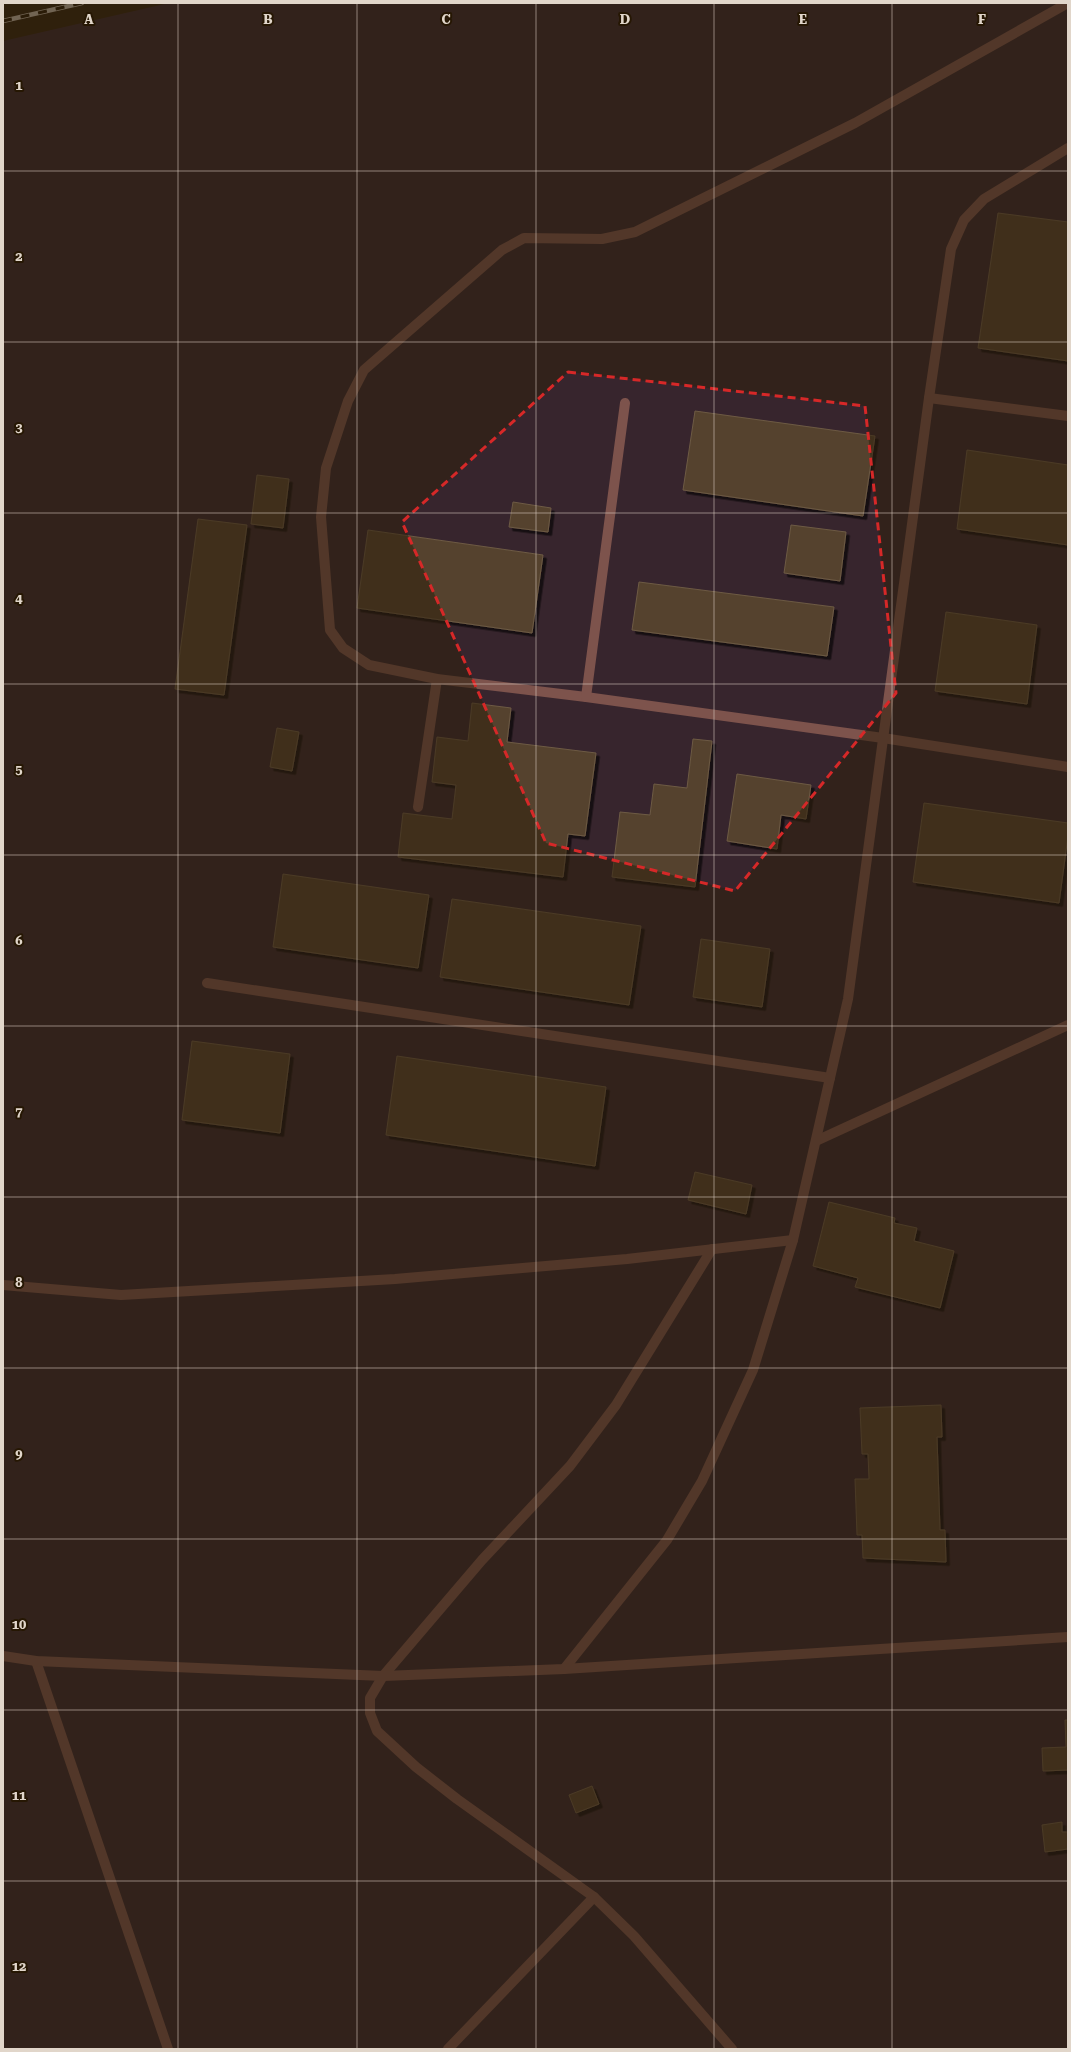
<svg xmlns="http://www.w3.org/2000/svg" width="1071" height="2052" viewBox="0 0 1071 2052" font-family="'Roboto Serif',serif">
	<defs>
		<filter id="shadow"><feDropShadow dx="3.5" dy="3.5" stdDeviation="0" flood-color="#0009"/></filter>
	</defs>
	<rect width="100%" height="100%" fill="#30200c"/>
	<path fill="#37252d" d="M169 3H1068V2049H3V41Z"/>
	<g fill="#55432e" stroke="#6d5a44" filter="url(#shadow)">
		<path d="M998 213 1068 222V361L978 348Z"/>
		<path d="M695 411 875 436 863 516 683 490Z"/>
		<path d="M967 450 1068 465V545L957 529Z"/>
		<path d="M257 475 289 479 283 528 251 524Z"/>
		<path d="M513 502 551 508 548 532 509 527Z"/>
		<path d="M198 519 247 525 224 695 175 689Z"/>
		<path d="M791 525 846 532 840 581 784 573Z"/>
		<path d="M368 530 543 555 532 633 357 608Z"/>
		<path d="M639 582 834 607 827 656 632 630Z"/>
		<path d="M946 612 1037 625 1027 704 935 691Z"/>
		<path d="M472 703 511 708 507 742 596 753 585 836 568 834 563 877 398 857 403 813 452 819 456 785 432 782 437 737 468 741Z"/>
		<path d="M277 728 299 732 292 771 270 767Z"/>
		<path d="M693 739 712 741 695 887 612 877 620 812 650 815 654 784 687 788Z"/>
		<path d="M737 774 811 785 806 819 781 815 777 849 727 841Z"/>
		<path d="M924 803 1068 823V836L1059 903 913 882Z"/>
		<path d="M283 874 429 895 418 968 273 947Z"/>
		<path d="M452 899 641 926 629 1005 440 977Z"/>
		<path d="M701 939 770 949 762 1007 693 997Z"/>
		<path d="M192 1041 290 1054 280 1133 182 1120Z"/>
		<path d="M397 1056 606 1087 595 1166 386 1135Z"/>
		<path d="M695 1172 752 1185 746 1214 688 1200Z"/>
		<path d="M829 1202 895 1218 894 1223 917 1228 914 1241 954 1251 940 1308 855 1287 858 1278 813 1266Z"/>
		<path d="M941 1405 942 1437H937L940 1530H945L946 1562 863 1558 862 1535H857L855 1479H869L868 1454H862L860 1408Z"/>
		<path d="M1065 1720H1068V1772V1770L1043 1771 1042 1748 1066 1747Z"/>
		<path d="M592 1786 599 1804 576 1813 569 1795Z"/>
		<path d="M1062 1822V1832H1068V1849L1045 1852 1042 1825Z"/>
	</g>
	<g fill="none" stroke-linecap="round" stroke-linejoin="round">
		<g stroke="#7d534c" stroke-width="10">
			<path d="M1068 3 855 123 635 232 602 239 524 238 502 250 364 370 348 401 326 468 321 517 330 630 343 648 369 665 437 679 586 697 883 738 1068 767"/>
			<path d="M929 398 1068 416"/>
			<path d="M586 697 625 403"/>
			<path d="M418 807 437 679"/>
			<path d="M207 983 830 1078"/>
			<path d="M816 1141 1068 1025"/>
			<path d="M712 1249 616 1405 570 1466 482 1560 383 1676 370 1698V1713L377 1731 416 1767 457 1799 594 1897 634 1936 732 2049"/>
			<path d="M3 1285 121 1295 395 1279 627 1259 793 1240"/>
			<path d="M36 1661 168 2049"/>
			<path d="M564 1669 667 1540 702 1481 753 1370 793 1240 848 999 929 398 951 249 964 220 984 199 1068 148"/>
			<path d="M448 2049 594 1897"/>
		</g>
		<path stroke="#7d534c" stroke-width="10" d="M3 1656 36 1661 383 1676 564 1669 1068 1637"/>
		<g stroke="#c1b5a8" stroke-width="4.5">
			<path id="rail" d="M3 21 82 3"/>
		</g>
		<use href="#rail" stroke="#261703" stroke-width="3" stroke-dasharray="9" stroke-linecap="butt"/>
	</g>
	<path d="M0 0H1071V2052H0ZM568 372 865 406 896 693 735 891 546 843 402 522Z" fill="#30200c" fill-opacity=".55" fill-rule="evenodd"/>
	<path fill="none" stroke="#d62828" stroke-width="3" stroke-dasharray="8 5" stroke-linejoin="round" d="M568 372 865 406 896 693 735 891 546 843 402 522Z"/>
	<path fill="none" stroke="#e1d6ca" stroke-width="1" stroke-opacity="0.55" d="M178 3V2049M357 3V2049M536 3V2049M714 3V2049M892 3V2049M3 171H1068M3 342H1068M3 513H1068M3 684H1068M3 855H1068M3 1026H1068M3 1197H1068M3 1368H1068M3 1539H1068M3 1710H1068M3 1881H1068"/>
	<g font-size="13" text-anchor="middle" font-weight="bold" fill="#e1d6ca" stroke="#261703" stroke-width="4" stroke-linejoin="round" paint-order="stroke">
		<text x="89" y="24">A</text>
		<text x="268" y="24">B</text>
		<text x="446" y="24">C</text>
		<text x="625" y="24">D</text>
		<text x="803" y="24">E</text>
		<text x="982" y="24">F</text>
		<text x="19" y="90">1</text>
		<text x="19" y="261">2</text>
		<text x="19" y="432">3</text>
		<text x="19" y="603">4</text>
		<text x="19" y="774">5</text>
		<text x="19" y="945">6</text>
		<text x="19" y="1116">7</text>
		<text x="19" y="1287">8</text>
		<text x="19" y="1458">9</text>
		<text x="19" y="1629">10</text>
		<text x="19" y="1800">11</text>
		<text x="19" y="1971">12</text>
	</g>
	<rect width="1071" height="2052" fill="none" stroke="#e1d6ca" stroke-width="8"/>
</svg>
